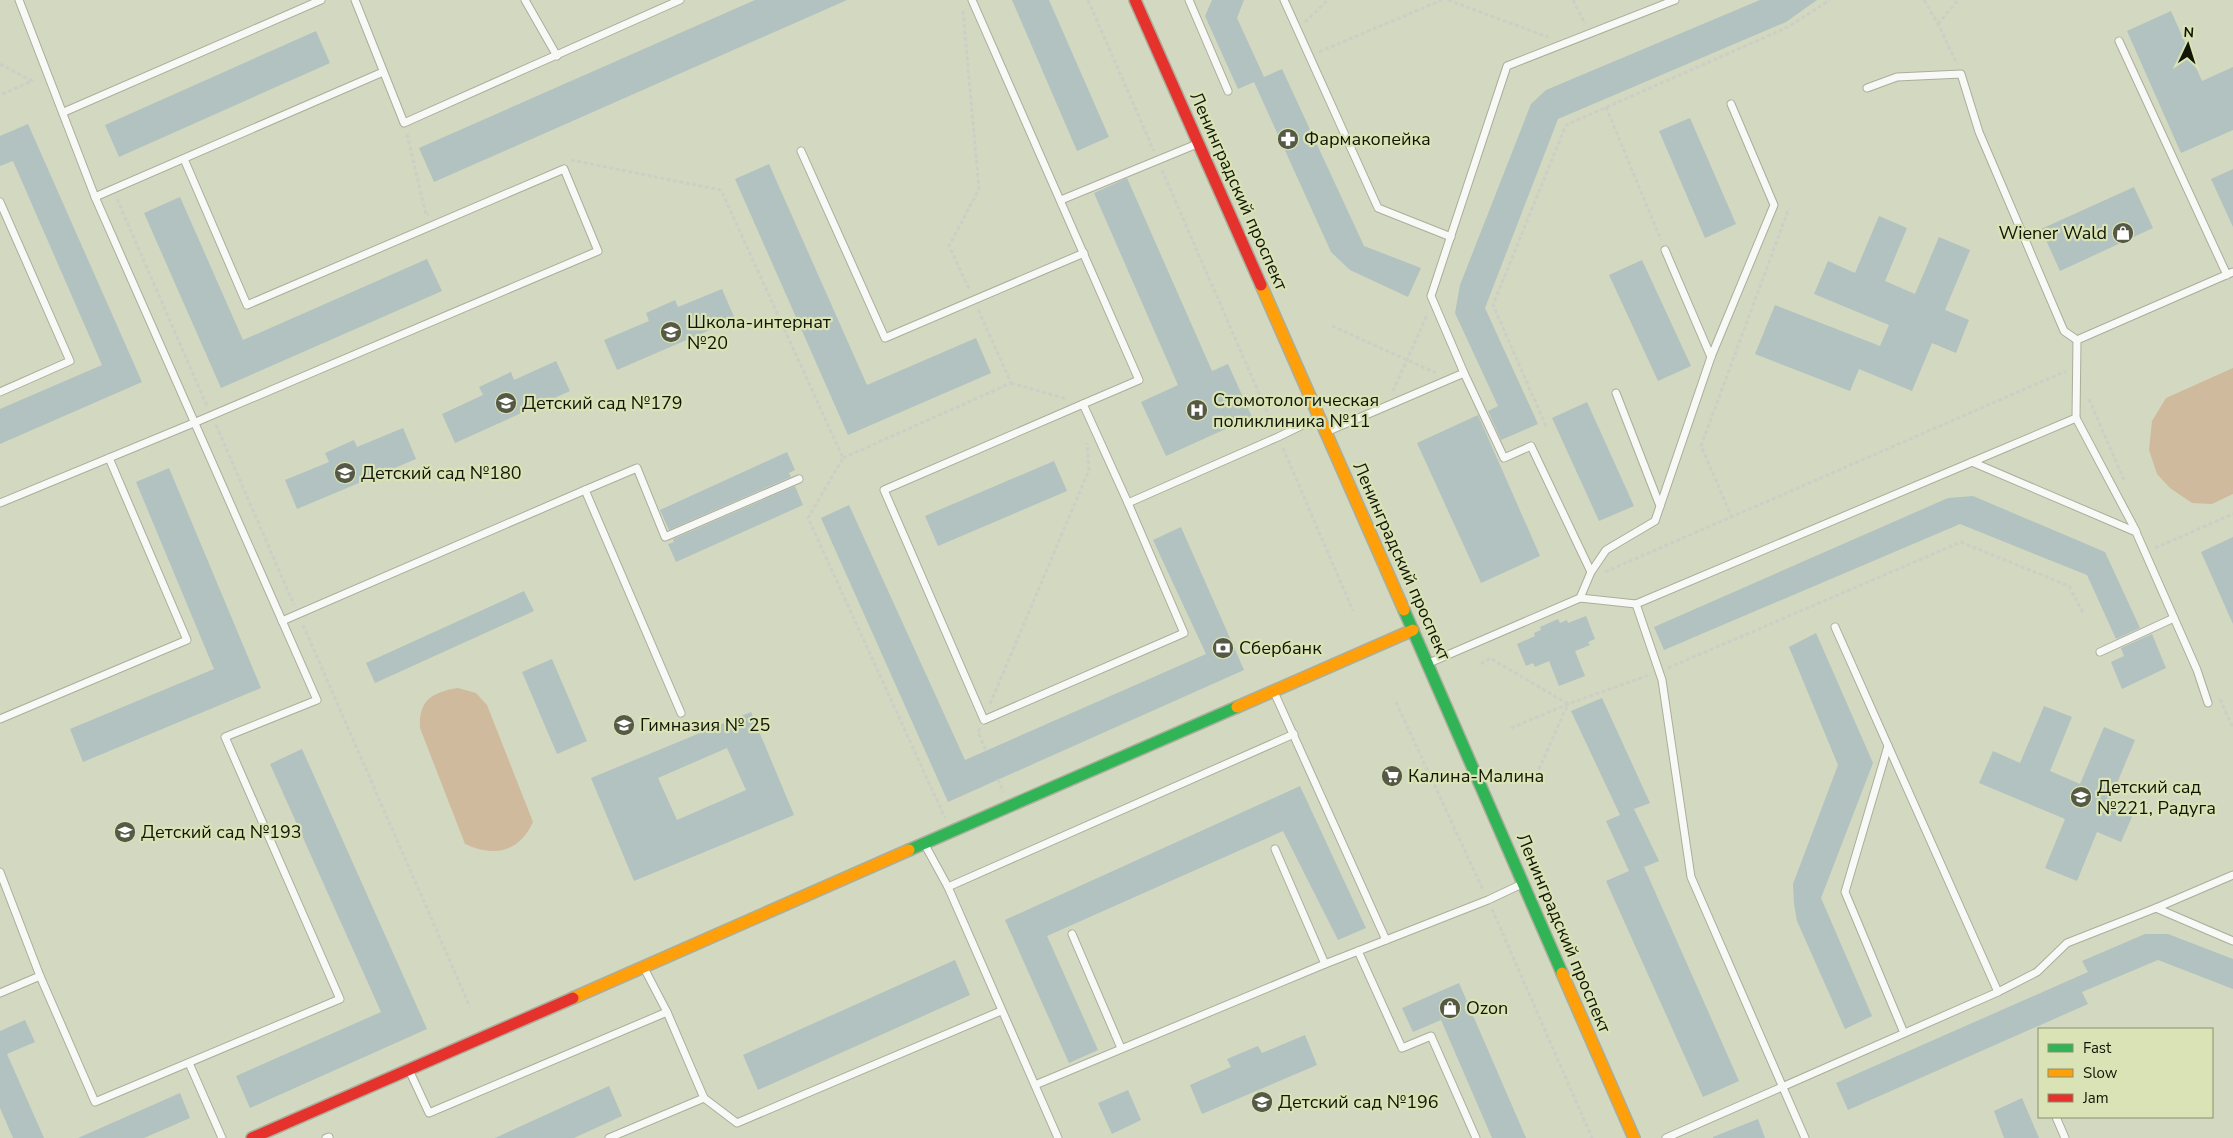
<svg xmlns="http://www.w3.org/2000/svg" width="2233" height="1138" viewBox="0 0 2233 1138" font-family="'Nunito Sans',sans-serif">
	<rect width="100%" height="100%" fill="#d3d8c0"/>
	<g fill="#cfba9d">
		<path d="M2233 368V494L2212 504 2192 503 2170 488 2157 474 2149 450 2152 421 2166 398Z"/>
		<path d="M458 688 476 693 487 705 533 822C519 853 493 857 465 844L420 728C418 700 433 692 458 688Z"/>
	</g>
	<g fill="#b1c2c1" fill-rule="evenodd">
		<path d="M755 0H847L434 182 419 148Z"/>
		<path d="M1012 0H1049L1109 137 1077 151Z"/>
		<path d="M1212 0H1244L1237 18 1264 77 1282 69 1364 246 1421 268 1408 297 1350 270 1331 252 1254 82 1238 89 1205 16Z"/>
		<path d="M1760 0H1817L1786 22 1558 119 1485 308 1538 424 1501 440 1488 411 1498 406 1455 313 1460 285 1531 104 1546 90Z"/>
		<path d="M2171 11 2202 81 2233 67V130L2181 153 2127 31Z"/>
		<path d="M316 31 330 63 119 157 105 125Z"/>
		<path d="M1690 118 1736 224 1705 238 1659 131Z"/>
		<path d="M28 124 142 382 0 444V409L102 365 13 161 0 166V136Z"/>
		<path d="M769 164 867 385 976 338 991 373 848 435 735 179Z"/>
		<path d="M2233 169V227L2211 179Z"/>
		<path d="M1127 178 1212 371 1228 364 1252 417 1166 456 1141 402 1178 385 1094 193Z"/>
		<path d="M2134 187 2153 228 2060 271 2041 229Z"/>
		<path d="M180 197 243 340 427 259 442 291 221 388 144 213Z"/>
		<path d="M1879 216 1907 228 1885 281 1915 294 1939 237 1970 250 1945 310 1969 320 1956 353 1932 343 1912 391 1859 369 1850 391 1755 354 1775 305 1880 346 1889 325 1814 294 1828 261 1855 273Z"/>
		<path d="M1642 260 1691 366 1658 381 1609 275Z"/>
		<path d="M722 289 735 319 617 370 604 340 649 321 646 313 675 300 678 307Z"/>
		<path d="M556 361 570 391 455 443 442 414 483 395 479 387 511 372 514 380Z"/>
		<path d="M1587 402 1634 506 1599 521 1552 418Z"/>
		<path d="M1478 415 1540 556 1481 583 1417 443Z"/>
		<path d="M403 428 416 459 297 509 285 480 329 462 325 453 354 440 357 447Z"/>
		<path d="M787 452 795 470 789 473 791 477 669 530 660 510Z"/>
		<path d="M1054 461 1067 491 938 546 925 516Z"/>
		<path d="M169 468 261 688 83 762 70 729 214 669 136 482Z"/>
		<path d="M795 486 803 505 676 562 668 544 674 542 673 539Z"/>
		<path d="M1973 496 2105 552 2140 628 2116 639 2087 575 1960 524 1664 650 1654 627 1948 498Z"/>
		<path d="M849 505 965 760 1206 654 1153 540 1181 527 1244 670 948 802 821 518Z"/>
		<path d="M2233 537V624L2201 552Z"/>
		<path d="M524 591 534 611 375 683 366 663Z"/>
		<path d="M1586 616 1595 639 1588 642 1590 645 1575 651 1585 676 1559 686 1549 661 1535 667 1533 663 1526 666 1517 644 1535 636 1534 633 1541 630 1540 627 1558 619 1560 623 1567 620 1568 623Z"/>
		<path d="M1816 633 1873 763 1821 898 1872 1016 1845 1029 1797 921 1794 904 1793 884 1838 765 1789 647Z"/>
		<path d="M2152 634 2166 668 2122 689 2111 662 2124 656 2121 648Z"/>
		<path d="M552 659 587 741 557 754 522 672Z"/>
		<path d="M1602 698 1650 803 1634 809 1659 861 1644 867 1739 1081 1703 1097 1606 881 1629 871 1606 821 1620 815 1571 711Z"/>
		<path d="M2044 706 2072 717 2050 771 2080 784 2104 727 2135 740 2110 800 2135 810 2121 842 2097 832 2077 881 2045 868 2065 819 1979 783 1993 751 2020 763Z"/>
		<path d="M751 712 794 815 634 881 591 778ZM727 748 746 790 677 820 658 778Z"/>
		<path d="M302 749 427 1029 250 1108 236 1076 381 1012 270 764Z"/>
		<path d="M1300 786 1366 928 1338 940 1283 831 1047 936 1098 1050 1069 1063 1005 920Z"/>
		<path d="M2145 934H2168L2233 959V989L2158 960 2082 992 2088 1004 1848 1110 1836 1083 2088 972 2082 961Z"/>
		<path d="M955 960 970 995 758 1090 743 1055Z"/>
		<path d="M1459 983 1526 1138H1492L1441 1020 1413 1032 1402 1008Z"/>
		<path d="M25 1020 35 1042 7 1054 44 1138H13L0 1108V1031Z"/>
		<path d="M1305 1035 1317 1065 1202 1114 1190 1085 1231 1067 1227 1059 1258 1046 1262 1053Z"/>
		<path d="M609 1086 622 1116 574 1138H495Z"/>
		<path d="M1128 1090 1141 1120 1112 1134 1098 1103Z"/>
		<path d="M180 1093 190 1118 144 1138H78Z"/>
		<path d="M2022 1098 2039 1138H2004L1994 1111Z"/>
		<path d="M1758 1119 1765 1138H1713V1137Z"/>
	</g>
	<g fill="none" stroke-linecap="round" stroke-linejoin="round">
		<g stroke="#aaae9b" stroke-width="9">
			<g id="lane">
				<path d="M19 0 95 197 317 700 225 737 340 999 95 1102 40 976"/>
				<path d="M355 0 404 123 680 0"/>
				<path d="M525 0 557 56"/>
				<path d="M972 0 1139 380 1083 404 1128 503 1278 437 1317 418"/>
				<path d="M1189 0 1228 91"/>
				<path d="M1284 0 1378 208 1451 237"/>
				<path d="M2119 41 2227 275"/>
				<path d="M1867 88 1897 77 1961 74 1979 132 2064 331 2077 340"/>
				<path d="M64 112 321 0"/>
				<path d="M801 151 885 338 1084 253"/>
				<path d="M95 197 383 72"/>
				<path d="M1061 200 1197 144"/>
				<path d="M0 202 70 361 0 392"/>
				<path d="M1665 250 1711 357"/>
				<path d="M1464 373 1504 458 1531 446 1591 572"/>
				<path d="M1616 393 1660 506"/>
				<path d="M1083 404 884 490 984 720 1184 633 1128 503"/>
				<path d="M2076 418 2136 531"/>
				<path d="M1326 432 1464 373 1431 296 1507 66 1675 0"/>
				<path d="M1972 462 2076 418 2077 340 2233 272"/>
				<path d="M585 490 637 468 665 537 799 479"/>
				<path d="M0 503 196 422 598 251 564 169 247 305 184 159"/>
				<path d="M1580 598 1591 572 1606 550 1655 521 1711 357 1774 205 1731 104"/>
				<path d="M1636 604 1662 680 1691 877 1805 1138"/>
				<path d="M282 621 585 490 681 713"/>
				<path d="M1835 627 1998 992"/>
				<path d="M2100 652 2174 618"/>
				<path d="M1429 663 1580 598 1636 604 1972 462 2136 532 2197 670 2208 703"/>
				<path d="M1274 692 1386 940"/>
				<path d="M0 719 187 640 109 458"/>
				<path d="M1888 746 1845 892 1904 1033"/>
				<path d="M925 845 948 887 1058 1138"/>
				<path d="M1275 849 1325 964"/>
				<path d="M0 872 40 976 0 993"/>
				<path d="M948 887 1294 734"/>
				<path d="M2156 908 2233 875"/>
				<path d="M1072 934 1121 1048"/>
				<path d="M1358 951 1402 1048 1431 1036 1476 1138"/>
				<path d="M644 968 667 1012 704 1098 737 1123 1001 1011"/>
				<path d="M189 1063 222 1138"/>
				<path d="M409 1070 429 1113 667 1012"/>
				<path d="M1035 1085 1325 964 1488 900 1522 884"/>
				<path d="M2056 1117 2065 1138"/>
				<path d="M326 1138 329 1137"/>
				<path d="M609 1138 704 1098"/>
				<path d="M1666 1138 1998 992 2037 972 2067 943 2156 908 2233 941"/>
			</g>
		</g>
		<g stroke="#aaae9b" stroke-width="14">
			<g id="fast">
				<path d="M1404 610 1562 973"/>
				<path d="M909 850 1237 707"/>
			</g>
		</g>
		<g stroke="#aaae9b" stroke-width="14">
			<g id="slow">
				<path d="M1261 285 1404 610"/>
				<path d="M1237 707 1413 630"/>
				<path d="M1562 973 1634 1138"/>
				<path d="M573 998 909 850"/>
			</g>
		</g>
		<g stroke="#aaae9b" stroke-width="14">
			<g id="jam">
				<path d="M1135 0 1261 285"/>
				<path d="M252 1138 573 998"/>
			</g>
		</g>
		<g stroke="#cdcfc7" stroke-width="3" stroke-dasharray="4 2.5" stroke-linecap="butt">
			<path d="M1088 0 1154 151"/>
			<path d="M1448 0 1548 37"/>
			<path d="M1573 0 1585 24"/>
			<path d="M1924 0 1938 24 1957 64"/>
			<path d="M963 11 979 189 949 246 969 289"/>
			<path d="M1305 22 1328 0"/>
			<path d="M1938 24 1958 0"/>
			<path d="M1319 52 1442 0"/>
			<path d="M0 64 32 81 0 95"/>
			<path d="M1606 107 1661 240"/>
			<path d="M407 134 426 215 429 214"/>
			<path d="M571 160 721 190 843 458 808 518 945 818"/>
			<path d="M1162 170 1274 428"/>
			<path d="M117 199 207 406"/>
			<path d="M1332 326 1436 373"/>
			<path d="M1011 383 1067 399"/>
			<path d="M1393 391 1427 315"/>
			<path d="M2089 399 2124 480"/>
			<path d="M216 425 294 605"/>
			<path d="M1546 426 1493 305 1566 125 1788 27 1830 0"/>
			<path d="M1283 448 1353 611"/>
			<path d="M843 458 1011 383 978 309"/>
			<path d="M1732 518 1701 446 1789 208"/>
			<path d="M2155 548 2233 514"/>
			<path d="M1605 572 2066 371"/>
			<path d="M303 625 470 1007"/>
			<path d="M1481 664 1490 658 1568 704 1534 780"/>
			<path d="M1668 668 1961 542 2069 586 2083 613"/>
			<path d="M2220 699 2233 728"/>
			<path d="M1396 702 1483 890"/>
			<path d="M990 704 1089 470 1087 443"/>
			<path d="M980 728 978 732 986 751"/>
			<path d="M1511 728 1568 704 1649 675"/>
			<path d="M998 779 1003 792"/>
			<path d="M1492 909 1592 1138"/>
		</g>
		<use href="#lane" stroke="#f8f9f6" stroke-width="7"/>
		<use href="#fast" stroke="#30b455" stroke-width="11"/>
		<use href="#slow" stroke="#ff9f0a" stroke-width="11"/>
		<use href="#jam" stroke="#e5322d" stroke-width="11"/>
	</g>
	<defs>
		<g id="pharmacy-disc" transform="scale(1.125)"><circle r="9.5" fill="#565946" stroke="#d9e3b5"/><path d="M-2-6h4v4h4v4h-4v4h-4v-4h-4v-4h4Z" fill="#fff"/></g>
		<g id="shop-disc" transform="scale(1.125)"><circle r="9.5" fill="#565946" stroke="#d9e3b5"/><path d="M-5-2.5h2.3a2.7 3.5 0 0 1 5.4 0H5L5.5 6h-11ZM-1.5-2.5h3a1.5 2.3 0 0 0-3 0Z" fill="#fff"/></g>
		<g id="school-disc" transform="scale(1.125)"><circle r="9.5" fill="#565946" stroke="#d9e3b5"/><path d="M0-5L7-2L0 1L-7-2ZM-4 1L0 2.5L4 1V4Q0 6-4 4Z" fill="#fff"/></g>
		<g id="hospital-disc" transform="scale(1.125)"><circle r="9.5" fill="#565946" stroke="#d9e3b5"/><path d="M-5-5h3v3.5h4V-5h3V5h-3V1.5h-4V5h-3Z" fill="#fff"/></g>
		<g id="bank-disc" transform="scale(1.125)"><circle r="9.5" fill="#565946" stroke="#d9e3b5"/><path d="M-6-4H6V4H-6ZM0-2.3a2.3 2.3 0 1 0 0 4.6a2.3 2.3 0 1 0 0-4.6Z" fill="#fff"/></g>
		<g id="supermarket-disc" transform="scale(1.125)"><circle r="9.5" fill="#565946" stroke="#d9e3b5"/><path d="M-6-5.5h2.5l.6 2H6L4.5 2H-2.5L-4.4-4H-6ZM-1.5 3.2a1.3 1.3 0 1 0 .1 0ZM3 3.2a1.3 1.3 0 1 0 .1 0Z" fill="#fff"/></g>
	</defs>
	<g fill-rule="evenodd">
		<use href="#pharmacy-disc" x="1288" y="139"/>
		<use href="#shop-disc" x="2123" y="233"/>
		<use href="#school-disc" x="671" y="332"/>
		<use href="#school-disc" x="506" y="403"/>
		<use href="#hospital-disc" x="1197" y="410"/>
		<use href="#school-disc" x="345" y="473"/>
		<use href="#bank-disc" x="1223" y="648"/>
		<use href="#school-disc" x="624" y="725"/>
		<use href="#supermarket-disc" x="1392" y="776"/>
		<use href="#school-disc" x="2081" y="797"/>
		<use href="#school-disc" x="125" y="832"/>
		<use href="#shop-disc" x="1450" y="1008"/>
		<use href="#school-disc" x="1262" y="1102"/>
	</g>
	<g text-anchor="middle" stroke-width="4.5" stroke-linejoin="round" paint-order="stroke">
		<g font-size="18" fill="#121505" stroke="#d9e3b5" text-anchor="start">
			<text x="1304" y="145">Фармакопейка</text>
			<text x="2107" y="239" text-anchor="end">Wiener Wald</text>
			<text x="687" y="328">Школа-интернат<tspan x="687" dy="21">№20</tspan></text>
			<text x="1213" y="406">Стомотологическая<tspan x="1213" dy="21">поликлиника №11</tspan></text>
			<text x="522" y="409">Детский сад №179</text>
			<text x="361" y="479">Детский сад №180</text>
			<text x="1239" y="654">Сбербанк</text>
			<text x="640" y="731">Гимназия № 25</text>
			<text x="1408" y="782">Калина-Малина</text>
			<text x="2097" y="793">Детский сад<tspan x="2097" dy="21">№221, Радуга</tspan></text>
			<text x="141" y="838">Детский сад №193</text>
			<text x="1466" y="1014">Ozon</text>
			<text x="1278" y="1108">Детский сад №196</text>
		</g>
		<g font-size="18" fill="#121505" stroke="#d9e3b5">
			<text transform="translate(1239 191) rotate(66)" y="6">Ленинградский проспект</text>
			<text transform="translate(1402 561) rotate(66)" y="6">Ленинградский проспект</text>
			<text transform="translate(1564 933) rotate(67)" y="6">Ленинградский проспект</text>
		</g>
	</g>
	<rect x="2038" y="1028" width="175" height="90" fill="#d9e3b5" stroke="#89916f"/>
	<rect x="2048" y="1044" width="25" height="8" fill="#30b455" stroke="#89916f"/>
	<text x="2083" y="1053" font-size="15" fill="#121505">Fast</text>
	<rect x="2048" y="1069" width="25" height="8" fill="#ff9f0a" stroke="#89916f"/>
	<text x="2083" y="1078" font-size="15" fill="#121505">Slow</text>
	<rect x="2048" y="1094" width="25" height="8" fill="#e5322d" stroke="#89916f"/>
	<text x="2083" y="1103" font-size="15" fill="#121505">Jam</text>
	<g transform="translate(2188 45) rotate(4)" stroke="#d9e3b5" stroke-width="4" paint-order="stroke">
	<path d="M0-4L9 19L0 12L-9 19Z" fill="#121505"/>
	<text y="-8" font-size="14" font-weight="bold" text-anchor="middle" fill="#121505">N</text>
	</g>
</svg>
